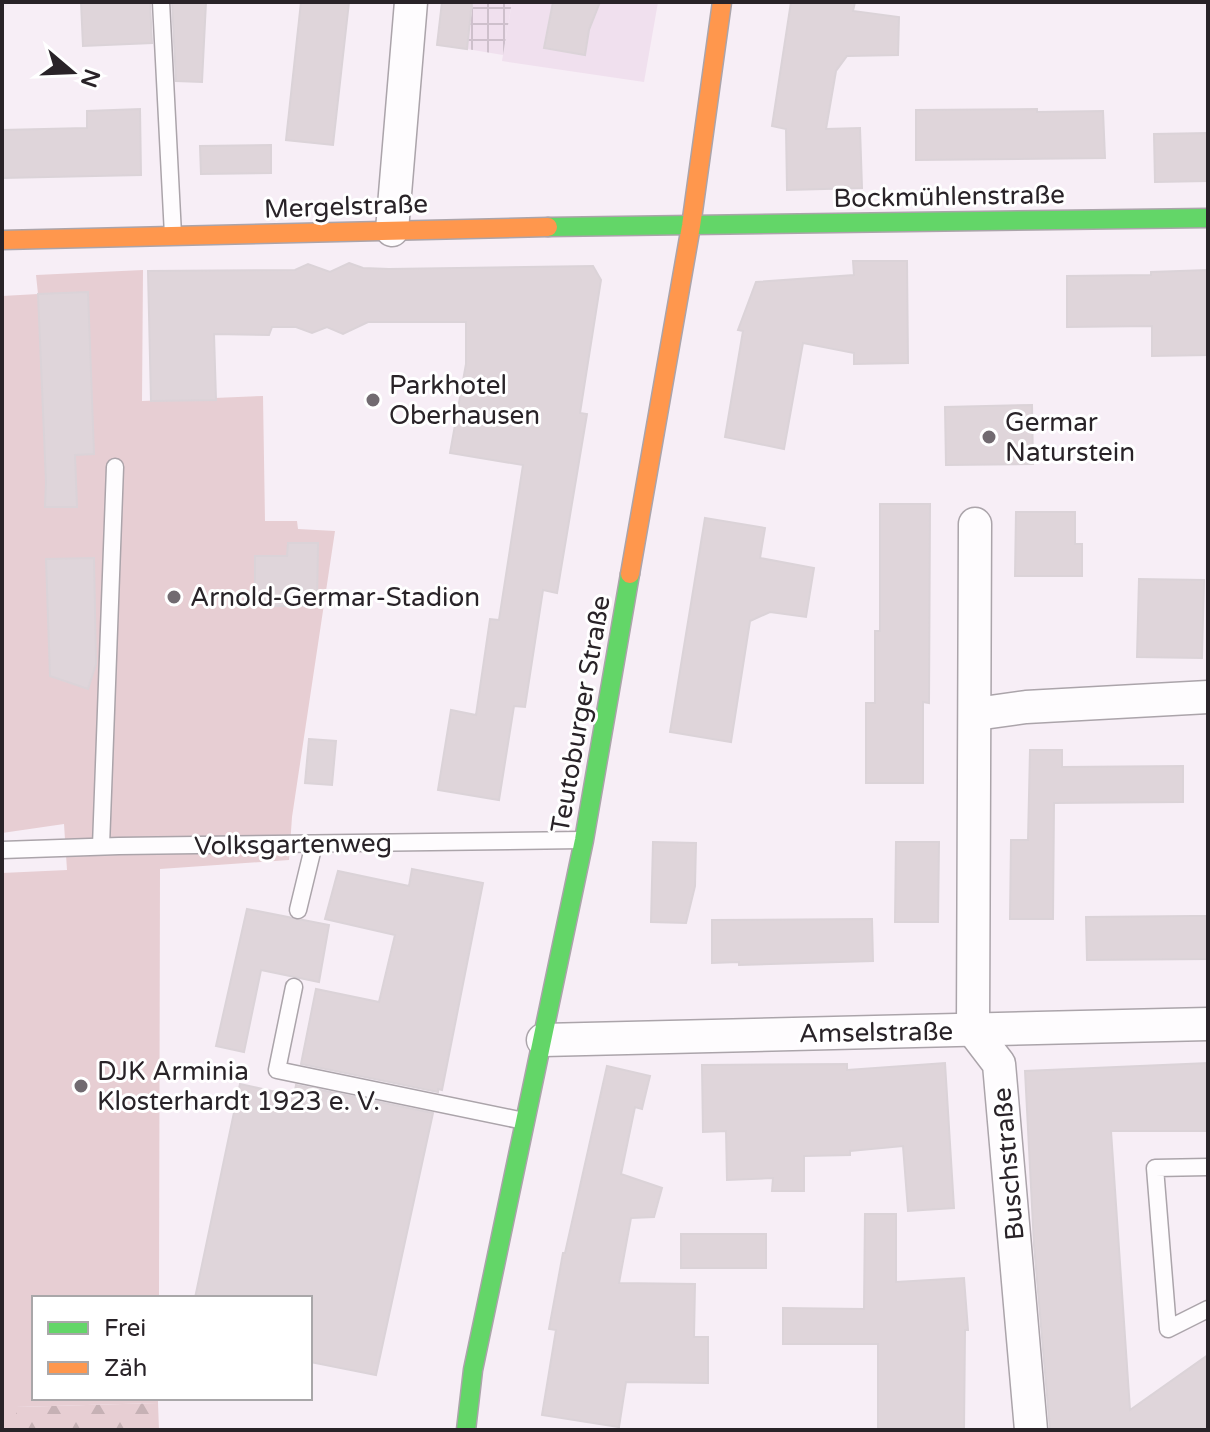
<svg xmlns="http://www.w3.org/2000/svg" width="1210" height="1432" viewBox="0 0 1210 1432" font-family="'Varela Round',sans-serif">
	<defs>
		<pattern id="industrial-grid" width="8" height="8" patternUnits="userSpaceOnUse" patternTransform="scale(2)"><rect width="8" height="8" fill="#f0e0ee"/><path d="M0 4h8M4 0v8" fill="none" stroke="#cec0cc"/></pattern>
		<pattern id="forest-firs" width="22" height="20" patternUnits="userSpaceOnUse" patternTransform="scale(2)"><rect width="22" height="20" fill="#e7ced3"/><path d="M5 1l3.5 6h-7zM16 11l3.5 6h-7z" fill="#c6b1b5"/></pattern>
	</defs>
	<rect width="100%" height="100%" fill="#f7eef6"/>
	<path fill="#f0e0ee" d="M512 2H658L644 82 502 61Z"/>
	<path fill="url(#industrial-grid)" d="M473 2H512L503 55 467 49Z"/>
	<path fill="url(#forest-firs)" d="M158 1403 159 1430H16V1407Z"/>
	<path fill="#e7ced3" d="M143 270 142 401 263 396 265 521H297L298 529 335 531 292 817 289 860 160 869 159 1298H34V1398H158V1403L16 1407V1430H2V873L67 870 64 824 2 833V296L38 294 36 275Z"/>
	<g fill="#dfd5da" stroke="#dbd3d8" stroke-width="2">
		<path d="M81 2H150L152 43 83 46Z"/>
		<path d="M172 2H206L202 82 176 81Z"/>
		<path d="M301 2H349L333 145 286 140Z"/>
		<path d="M442 2H472L467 49 437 45Z"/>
		<path d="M553 2H600L589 30 585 55 544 48Z"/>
		<path d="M791 2H855L853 11 899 17 898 55 847 56 836 71 826 129 860 128 862 188 787 190 786 129 772 126Z"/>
		<path d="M140 109 141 175 2 178V130L87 128V111Z"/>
		<path d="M1037 109V112L1103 111 1105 158 916 160V110Z"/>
		<path d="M1208 133V181L1155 182 1154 134Z"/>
		<path d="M271 145V173L201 174 200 146Z"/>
		<path d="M853 261H907L908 363 854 364V353L803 343 784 449 725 437 743 331 738 330 756 282 854 275Z"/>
		<path d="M349 263 363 268 389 269 593 266 601 280 580 413 587 414 557 593 543 590 525 707 514 706 499 800 438 790 451 710 476 715 490 619 499 620 523 465 450 453 466 364V322H368L343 334 327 327 312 333 296 327H272L269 335 214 334 216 400 151 401 148 271 295 270 308 264 330 272Z"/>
		<path d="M1208 270V355L1152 356V326L1067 327V276L1151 275V272Z"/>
		<path d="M88 292 94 454 75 455 77 507H45L46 482 38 294Z"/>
		<path d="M1032 405 1033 464 946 465 945 407Z"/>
		<path d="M880 504H930L929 703 923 702V783H866V703H875V631H880Z"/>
		<path d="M1016 512H1075V544H1082V576H1015Z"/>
		<path d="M705 518 765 528 760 558 814 568 806 617 770 612 750 621 731 742 670 732Z"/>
		<path d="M288 543H318L317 606H255V556H287Z"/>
		<path d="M94 558 96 664 88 689 50 676 46 559Z"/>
		<path d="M1139 579 1204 580 1202 658 1137 657Z"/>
		<path d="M309 739 336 741 332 785 305 783Z"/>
		<path d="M1030 750H1062V767L1183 766V802L1054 803 1053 919H1010L1011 840H1028Z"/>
		<path d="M653 842 696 843 695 886 686 923 651 922Z"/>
		<path d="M896 842H939L938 922H895Z"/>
		<path d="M412 869 483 883 442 1090 438 1089V1092L301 1064 316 989 379 1002 395 935 325 919 338 871 409 886Z"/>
		<path d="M247 909 329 925 319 982 261 970 244 1052 216 1046Z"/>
		<path d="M1192 916H1208V959L1087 960 1086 917Z"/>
		<path d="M872 919 873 961 739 965V962L712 963V920Z"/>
		<path d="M945 1063 954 1208 908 1211 903 1146 850 1151V1155L804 1156V1191H772L773 1178 727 1180 726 1131 703 1132 702 1065 847 1064V1070Z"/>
		<path d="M1208 1063V1131H1111L1130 1410 1208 1355V1430H1050L1034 1245 1025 1071Z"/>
		<path d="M607 1066 650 1076 642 1109 635 1107 621 1174 662 1188 654 1217 631 1218 619 1283 695 1284 694 1337H708V1383L626 1382 619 1427 542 1415 556 1330 549 1329 563 1253H565Z"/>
		<path d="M240 1084 294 1096 296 1085 433 1113 376 1375 310 1362V1298H195Z"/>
		<path d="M865 1214H896V1282L964 1278 968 1330H965L964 1430H878V1344H783V1308L864 1309Z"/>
		<rect x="681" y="1234" width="85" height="34"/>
	</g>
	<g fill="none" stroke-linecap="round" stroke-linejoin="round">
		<g stroke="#aba4aa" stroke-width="19">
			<g id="lane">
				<path d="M161 2 173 235"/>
				<path d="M101 846 115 467"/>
				<path d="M2 850 119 846 582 840"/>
				<path d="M298 910 314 844"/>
				<path d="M294 987 277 1070 524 1121"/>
				<path d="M1208 1167 1155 1168 1168 1329 1208 1309"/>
			</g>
		</g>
		<g stroke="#aba4aa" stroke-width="35">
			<g id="street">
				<path d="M392 230 411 2"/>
				<path d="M975 524 973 1030 999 1064 1031 1430"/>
				<path d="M976 714 1026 707 1208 697"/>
				<path d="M543 1040 1208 1024"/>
			</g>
		</g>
		<g stroke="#aba4aa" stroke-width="21">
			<g id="fast">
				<path d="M548 227 1208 218"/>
				<path d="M466 1430 473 1370 584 840 630 574"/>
			</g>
		</g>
		<g stroke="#aba4aa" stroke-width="21">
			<g id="slow">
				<path d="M2 240 548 227"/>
				<path d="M630 574 691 226 722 2"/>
			</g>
		</g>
		<use href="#lane" stroke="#fefcfe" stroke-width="16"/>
		<use href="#street" stroke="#fefcfe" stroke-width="32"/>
		<use href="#fast" stroke="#63d668" stroke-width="18"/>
		<use href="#slow" stroke="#ff974d" stroke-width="18"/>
	</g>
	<g fill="#716a70" stroke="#fff" stroke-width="3">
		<circle cx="373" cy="400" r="8"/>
		<circle cx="989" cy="437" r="8"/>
		<circle cx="174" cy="597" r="8"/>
		<circle cx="81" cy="1086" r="8"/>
	</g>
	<g text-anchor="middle" stroke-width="6" stroke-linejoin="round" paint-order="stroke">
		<g font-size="26" fill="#292328" stroke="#fff">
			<text transform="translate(949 196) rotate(-1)" y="9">Bockmühlenstraße</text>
			<text transform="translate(346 206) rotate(-2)" y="9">Mergelstraße</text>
			<text transform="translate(580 714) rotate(-80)" y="9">Teutoburger Straße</text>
			<text transform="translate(293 844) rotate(-1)" y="9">Volksgartenweg</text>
			<text transform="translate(876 1032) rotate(-1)" y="9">Amselstraße</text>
			<text transform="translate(1008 1164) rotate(-95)" y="9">Buschstraße</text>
		</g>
		<g font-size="26" fill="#292328" stroke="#fff" text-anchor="start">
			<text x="389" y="394">Parkhotel<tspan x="389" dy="30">Oberhausen</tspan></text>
			<text x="1005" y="431">Germar<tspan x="1005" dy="30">Naturstein</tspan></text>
			<text x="190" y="606">Arnold-Germar-Stadion</text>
			<text x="97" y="1080">DJK Arminia<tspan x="97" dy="30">Klosterhardt 1923 e. V.</tspan></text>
		</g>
	</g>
	<rect width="1210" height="1432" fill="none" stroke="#292328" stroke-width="8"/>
	<rect x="32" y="1296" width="280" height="104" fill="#ffffff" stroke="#a9a7a9" stroke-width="2"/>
	<rect x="48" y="1322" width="40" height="12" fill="#63d668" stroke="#a9a7a9" stroke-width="2"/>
	<text x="104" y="1336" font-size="24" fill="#292328">Frei</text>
	<rect x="48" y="1362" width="40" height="12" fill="#ff974d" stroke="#a9a7a9" stroke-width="2"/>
	<text x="104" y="1376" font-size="24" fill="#292328">Zäh</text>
	<g transform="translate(72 72) rotate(109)" stroke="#ffffff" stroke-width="6" paint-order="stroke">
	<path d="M0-6L14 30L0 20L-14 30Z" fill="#292328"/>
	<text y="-12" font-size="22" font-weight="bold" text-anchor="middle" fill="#292328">N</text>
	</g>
</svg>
